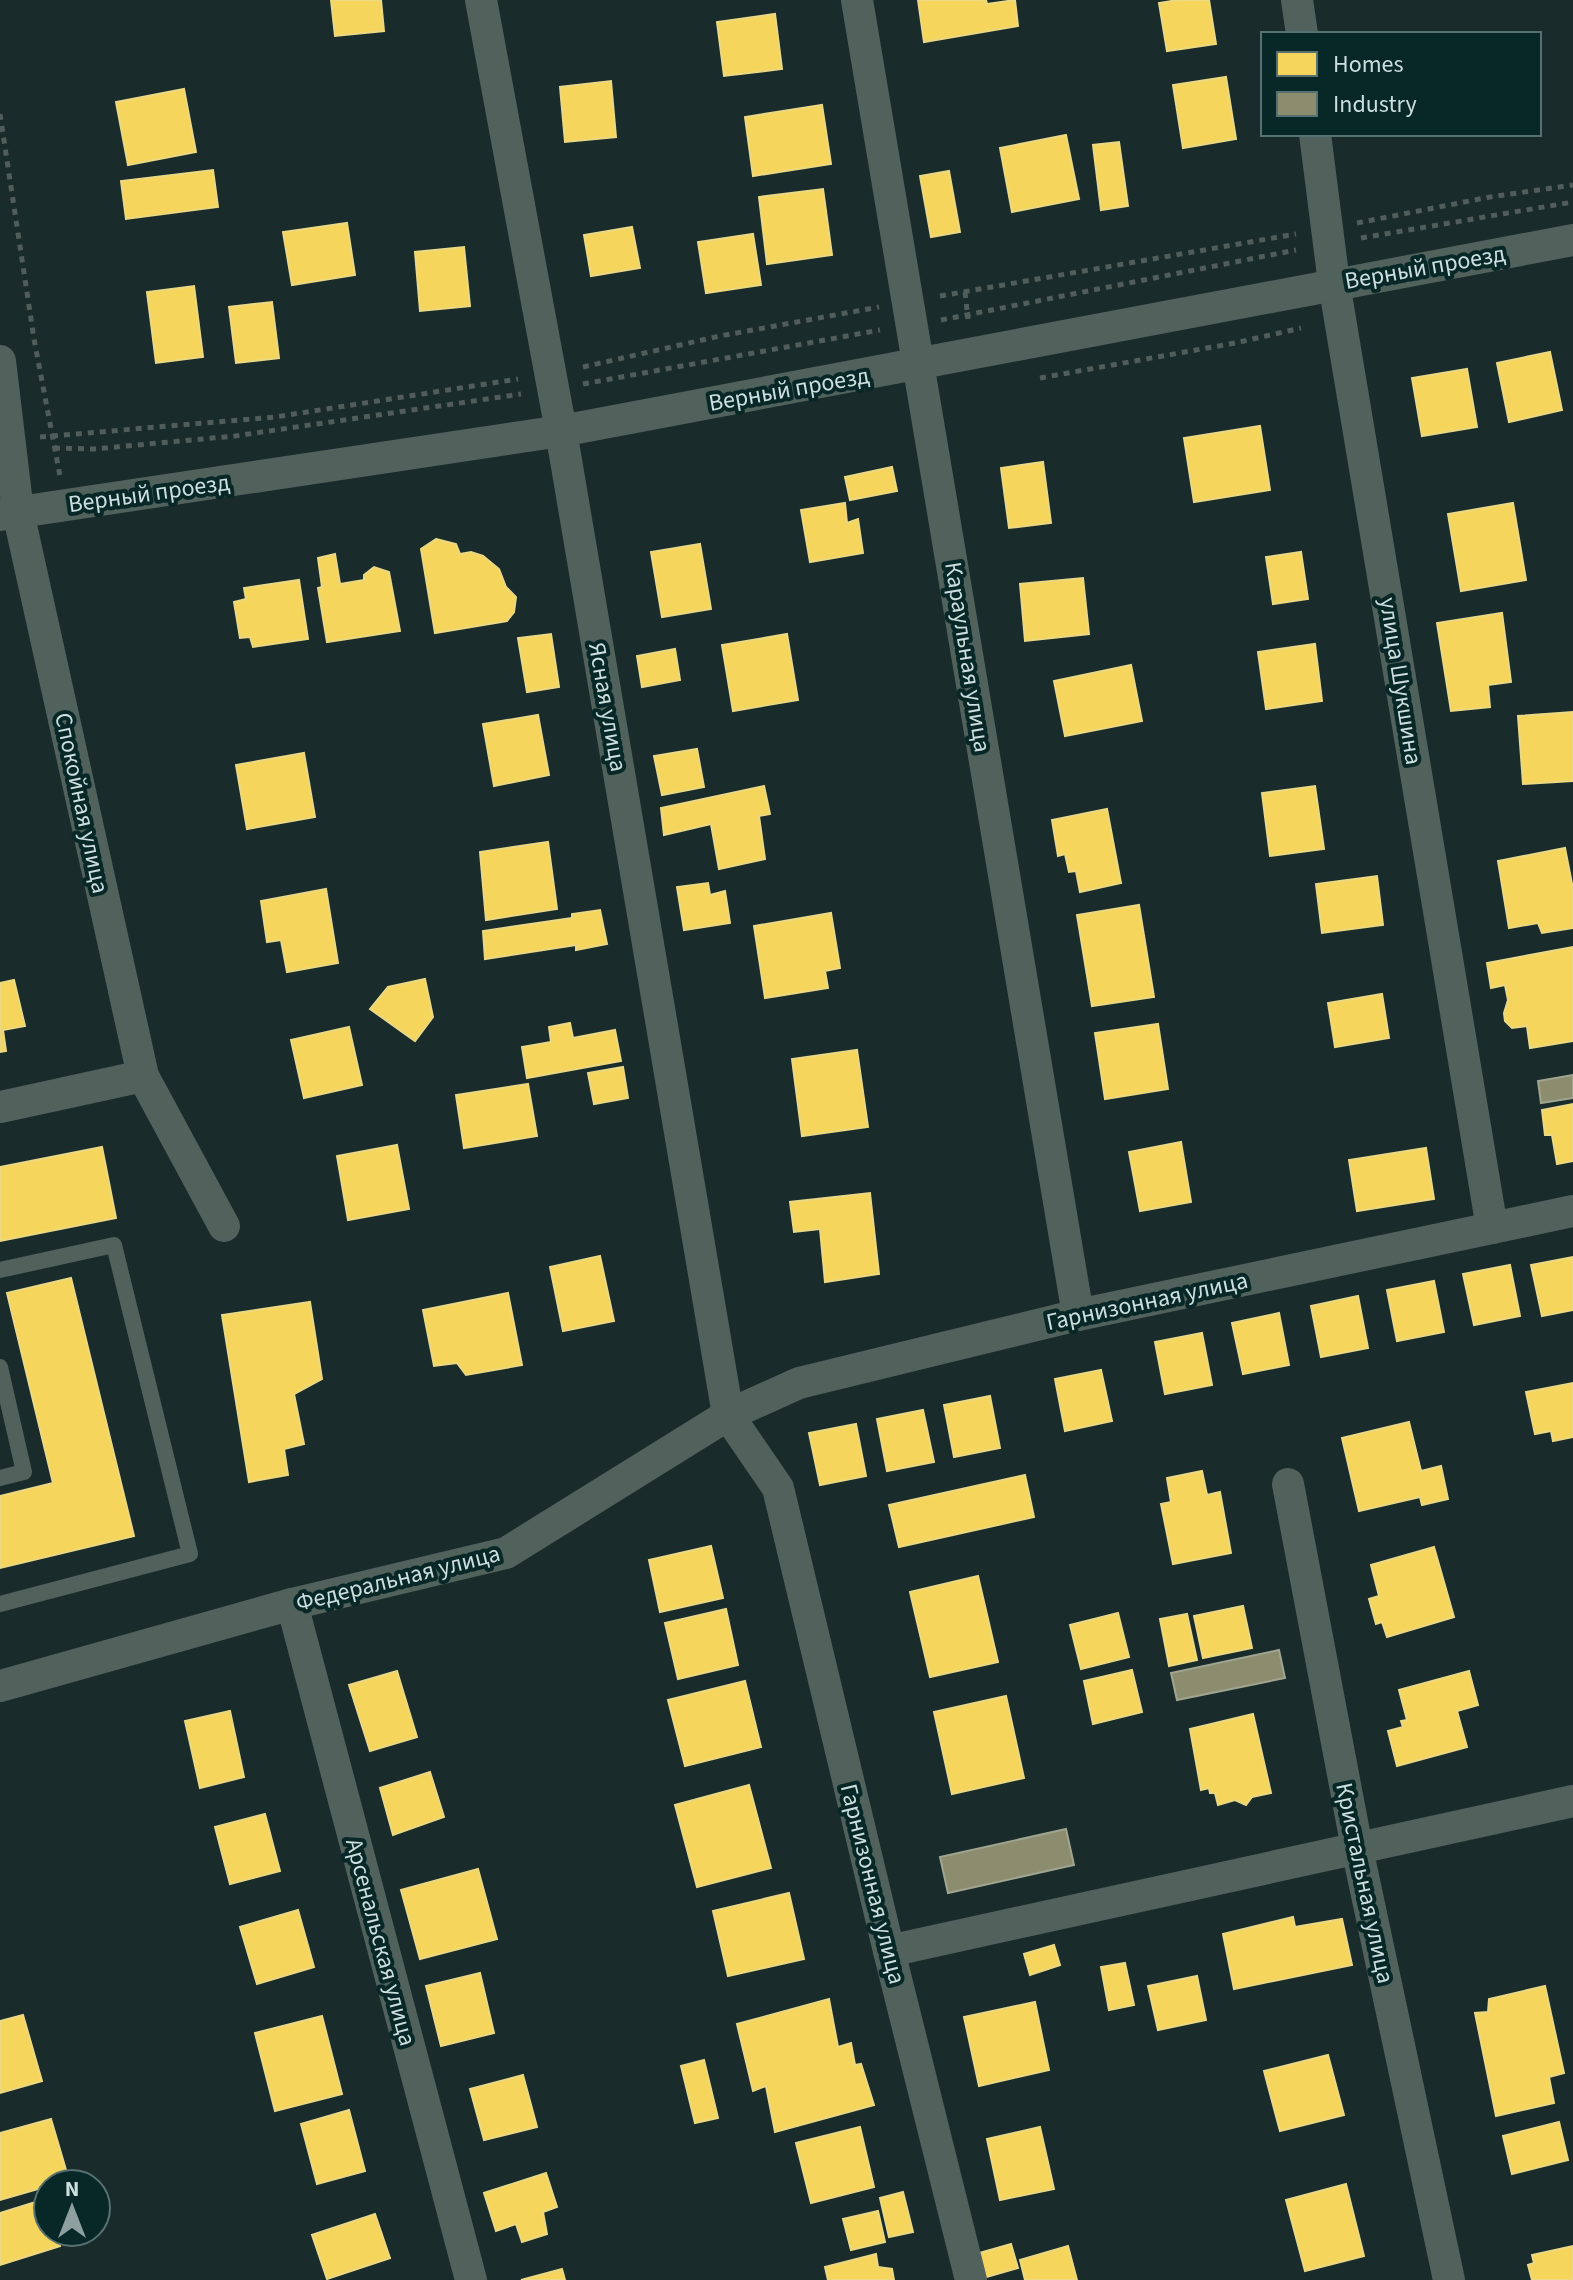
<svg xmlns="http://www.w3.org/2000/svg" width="1573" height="2280" viewBox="0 0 1573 2280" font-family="'Source Sans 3',sans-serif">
	<rect width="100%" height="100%" fill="#1a2b2b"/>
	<g fill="#f6d55c" stroke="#ead883" stroke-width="2">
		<path d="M331 0H381L384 31 335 36Z"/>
		<path d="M918 0H986L987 4 1015 0 1018 26 924 42Z"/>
		<path d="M1178 0H1209L1216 44 1167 51 1159 3Z"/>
		<path d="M775 14 782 69 724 76 717 22Z"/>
		<path d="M1226 77 1236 139 1183 148 1173 85Z"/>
		<path d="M611 81 616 137 565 142 560 87Z"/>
		<path d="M184 89 196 152 128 165 116 102Z"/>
		<path d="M822 105 831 164 753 176 745 117Z"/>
		<path d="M1066 135 1079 199 1012 212 1000 148Z"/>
		<path d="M1119 142 1128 206 1101 210 1093 145Z"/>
		<path d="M213 170 218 207 126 219 121 181Z"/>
		<path d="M949 171 960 232 931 237 920 176Z"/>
		<path d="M823 189 832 255 767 264 759 197Z"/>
		<path d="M347 223 355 275 292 285 283 232Z"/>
		<path d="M632 227 640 268 591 276 584 235Z"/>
		<path d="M753 234 761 285 706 293 698 242Z"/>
		<path d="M464 247 470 306 420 311 415 252Z"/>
		<path d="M194 286 203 357 156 363 147 292Z"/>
		<path d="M272 302 279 358 236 363 229 307Z"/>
		<path d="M1550 352 1562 410 1509 422 1497 363Z"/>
		<path d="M1467 369 1477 427 1422 436 1412 378Z"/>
		<path d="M1260 426 1270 490 1194 502 1184 438Z"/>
		<path d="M1043 462 1051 523 1009 528 1001 468Z"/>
		<path d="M892 467 897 491 850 500 845 477Z"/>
		<path d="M845 503 847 523 858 519 863 553 810 562 801 510Z"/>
		<path d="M1513 503 1526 580 1461 591 1448 514Z"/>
		<path d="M436 539 456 544 460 554 471 552 483 556 499 569 506 587 516 597 514 612 507 621 435 633 421 549Z"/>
		<path d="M700 544 711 609 662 617 651 552Z"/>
		<path d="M1301 552 1308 599 1273 604 1266 557Z"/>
		<path d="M335 554 340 584 364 580V575L374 567 389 572 400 631 327 642 318 588 322 587 318 558Z"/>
		<path d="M1083 578 1089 634 1025 641 1020 584Z"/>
		<path d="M299 580 308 639 253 647 250 637 240 638 234 602 246 599 244 588Z"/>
		<path d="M1502 613 1511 682 1488 685 1490 707 1451 711 1437 623Z"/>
		<path d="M551 634 559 687 527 692 518 638Z"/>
		<path d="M787 634 798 700 733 711 722 645Z"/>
		<path d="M1315 644 1322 701 1266 709 1258 652Z"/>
		<path d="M675 649 680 680 642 687 637 656Z"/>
		<path d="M1131 665 1142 721 1065 736 1054 681Z"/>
		<path d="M1573 712V781L1523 784 1518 716Z"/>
		<path d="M538 715 549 775 494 786 483 724Z"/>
		<path d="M697 749 704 787 662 795 654 756Z"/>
		<path d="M304 753 315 817 247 829 236 765Z"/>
		<path d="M764 786 770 814 759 816 765 859 719 869 711 824 664 835 661 808Z"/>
		<path d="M1315 786 1324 849 1270 856 1262 793Z"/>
		<path d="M1107 809 1121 883 1080 892 1076 871 1069 872 1065 854 1058 856 1052 820Z"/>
		<path d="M548 842 557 909 486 920 480 852Z"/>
		<path d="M1565 848 1573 889V928L1542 933 1538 923 1509 928 1498 861Z"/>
		<path d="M1377 876 1383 925 1322 933 1316 884Z"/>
		<path d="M708 883 710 895 725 891 730 923 684 930 677 887Z"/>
		<path d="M326 889 338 963 287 972 281 940 267 942 261 901Z"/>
		<path d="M1139 905 1154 997 1092 1006 1077 915Z"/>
		<path d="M600 910 607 944 576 950V945L485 959 483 931 572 918V914Z"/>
		<path d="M831 913 840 968 825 971 828 988 765 998 754 926Z"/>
		<path d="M1573 947V1041L1530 1048 1527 1026 1512 1028 1505 1021 1504 1013 1508 1000 1505 985 1491 988 1487 963Z"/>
		<path d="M425 979 433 1017 415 1041 370 1009 388 987Z"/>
		<path d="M14 980 25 1026 3 1030 6 1051 0 1052V983Z"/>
		<path d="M1382 994 1389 1038 1335 1047 1328 1003Z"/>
		<path d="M570 1023 573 1038 615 1030 621 1061 527 1078 522 1047 551 1042 549 1027Z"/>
		<path d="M1158 1024 1168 1089 1105 1099 1095 1033Z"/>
		<path d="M349 1027 362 1085 304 1098 291 1040Z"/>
		<path d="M857 1050 868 1127 802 1136 792 1059Z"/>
		<path d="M623 1067 628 1098 594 1104 588 1073Z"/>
		<path d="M528 1084 537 1136 464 1148 456 1095Z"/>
		<path d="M1573 1104V1161L1557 1164 1552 1135H1545L1542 1110Z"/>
		<path d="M1181 1142 1191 1202 1140 1211 1129 1152Z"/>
		<path d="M397 1145 409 1209 348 1220 337 1156Z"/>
		<path d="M102 1147 116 1218 0 1241V1167Z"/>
		<path d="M1426 1148 1434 1199 1357 1211 1349 1160Z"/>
		<path d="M870 1193 879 1274 825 1282 820 1229 794 1232 790 1202Z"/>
		<path d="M600 1256 614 1321 563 1331 550 1267Z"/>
		<path d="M1573 1257V1310L1542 1316 1531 1265Z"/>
		<path d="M1510 1265 1520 1316 1474 1325 1463 1274Z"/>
		<path d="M71 1278 134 1536 0 1568V1496L53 1483 7 1293Z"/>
		<path d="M1434 1281 1444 1332 1397 1341 1387 1290Z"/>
		<path d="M508 1293 522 1365 466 1375 457 1363 434 1366 423 1310Z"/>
		<path d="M1358 1296 1368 1348 1321 1357 1311 1306Z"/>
		<path d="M310 1302 322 1379 294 1394 304 1444 284 1449 288 1475 249 1482 222 1315Z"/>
		<path d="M1279 1313 1289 1365 1243 1374 1232 1323Z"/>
		<path d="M1202 1333 1212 1385 1165 1394 1155 1342Z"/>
		<path d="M1101 1370 1112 1421 1065 1431 1055 1379Z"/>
		<path d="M1573 1383V1437L1553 1441 1551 1431 1535 1434 1526 1392Z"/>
		<path d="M990 1396 1000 1448 954 1457 944 1405Z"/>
		<path d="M923 1410 934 1462 887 1471 877 1419Z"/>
		<path d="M1409 1422 1421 1471 1441 1466 1448 1499 1422 1505 1420 1497 1359 1511 1342 1438Z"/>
		<path d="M856 1424 866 1476 820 1485 809 1433Z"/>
		<path d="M1202 1471 1207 1495 1220 1492 1231 1553 1173 1564 1161 1504 1171 1502 1167 1478Z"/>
		<path d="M1025 1475 1034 1517 899 1547 889 1505Z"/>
		<path d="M711 1546 723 1598 660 1612 649 1560Z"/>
		<path d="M1434 1547 1454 1617 1387 1637 1382 1622 1376 1624 1369 1599 1379 1596 1371 1565Z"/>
		<path d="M978 1576 998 1662 930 1677 910 1592Z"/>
		<path d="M1243 1606 1252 1648 1203 1658 1194 1616Z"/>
		<path d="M726 1609 738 1665 678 1679 665 1623Z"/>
		<path d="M1118 1613 1129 1657 1081 1669 1070 1625Z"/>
		<path d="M1187 1614 1197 1660 1169 1666 1160 1619Z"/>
		<path d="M1132 1670 1142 1712 1093 1724 1084 1681Z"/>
		<path d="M397 1671 417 1737 370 1751 349 1685Z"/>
		<path d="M1469 1671 1478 1705 1457 1711 1467 1747 1397 1766 1388 1731 1403 1727 1401 1721 1407 1720 1399 1690Z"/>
		<path d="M745 1681 761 1747 685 1766 668 1700Z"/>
		<path d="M1006 1696 1024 1778 952 1794 934 1712Z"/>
		<path d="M230 1711 244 1777 200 1788 185 1721Z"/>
		<path d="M1253 1714 1271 1793 1252 1797 1246 1805 1235 1800 1218 1805 1215 1793H1210L1209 1788 1201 1790 1190 1729Z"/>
		<path d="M430 1772 444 1817 393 1835 380 1788Z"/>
		<path d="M749 1785 771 1868 697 1887 675 1805Z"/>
		<path d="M265 1814 280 1871 230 1884 215 1827Z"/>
		<path d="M478 1869 497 1939 420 1959 401 1890Z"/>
		<path d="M789 1893 804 1959 728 1976 713 1911Z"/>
		<path d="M298 1910 314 1967 257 1984 240 1927Z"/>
		<path d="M1293 1917 1295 1927 1342 1919 1352 1965 1234 1989 1223 1934Z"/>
		<path d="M1054 1945 1060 1965 1030 1975 1024 1954Z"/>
		<path d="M1125 1963 1134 2005 1109 2010 1101 1967Z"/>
		<path d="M480 1973 494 2033 441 2046 426 1986Z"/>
		<path d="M1197 1976 1206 2020 1158 2030 1148 1986Z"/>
		<path d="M1545 1986 1564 2073 1549 2077 1554 2103 1496 2116 1475 2013 1488 2012 1489 1999Z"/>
		<path d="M829 1999 838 2047 851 2043 855 2065 861 2064 874 2105 775 2132 766 2086 753 2091 737 2024Z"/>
		<path d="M1035 2002 1049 2070 979 2086 964 2017Z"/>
		<path d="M23 2015 42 2081 0 2093V2021Z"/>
		<path d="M322 2016 342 2094 275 2111 255 2033Z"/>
		<path d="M1328 2055 1344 2115 1280 2131 1264 2071Z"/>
		<path d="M704 2060 718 2118 695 2123 681 2066Z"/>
		<path d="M523 2075 537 2127 484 2140 470 2089Z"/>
		<path d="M349 2110 365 2171 317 2184 301 2124Z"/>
		<path d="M51 2119 69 2180 0 2200V2133Z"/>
		<path d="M1559 2122 1568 2160 1512 2174 1503 2136Z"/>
		<path d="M860 2127 874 2187 811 2203 796 2143Z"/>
		<path d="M1040 2127 1054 2189 1000 2200 987 2139Z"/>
		<path d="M546 2173 557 2207 543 2212 547 2234 522 2242 516 2224 496 2231 484 2193Z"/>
		<path d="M1346 2184 1364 2256 1305 2271 1286 2200Z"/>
		<path d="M903 2192 913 2232 889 2237 880 2198Z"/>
		<path d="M45 2199 48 2209V2232H55L60 2246 0 2265V2213Z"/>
		<path d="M878 2211 885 2242 851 2250 843 2219Z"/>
		<path d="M375 2214 390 2258 327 2279 312 2235Z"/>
		<path d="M1011 2244 1018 2268 983 2278 976 2254Z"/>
		<path d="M1068 2246 1077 2280H1025L1020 2260Z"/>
		<path d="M1573 2246V2280H1532L1528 2265 1534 2263 1532 2255Z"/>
		<path d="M876 2254 878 2267 892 2269 894 2280H828L825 2267Z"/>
		<path d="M562 2269 565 2280H521Z"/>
	</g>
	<g fill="#8c8c6e" stroke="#a0a590" stroke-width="2">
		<path d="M1573 1075V1098L1541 1103 1538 1081Z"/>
		<path d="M1279 1650 1285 1678 1177 1700 1171 1673Z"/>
		<path d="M1066 1829 1074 1865 948 1893 940 1857Z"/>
	</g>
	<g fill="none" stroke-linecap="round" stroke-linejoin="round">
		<g stroke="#505d5b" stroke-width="5" stroke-dasharray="6 6" stroke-linecap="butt">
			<path d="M0 114 34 339 60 476"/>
			<path d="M1357 223 1490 197 1573 185"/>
			<path d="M1361 238 1573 202"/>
			<path d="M965 292 968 319"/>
			<path d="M940 296 1296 234"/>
			<path d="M941 320 1296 250"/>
			<path d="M583 367 720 336 879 307"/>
			<path d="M1040 378 1235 343 1301 328"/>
			<path d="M583 384 880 330"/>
			<path d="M40 437 275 417 518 379"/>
			<path d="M54 448 94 449 235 436 521 394"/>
		</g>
		<g stroke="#51615c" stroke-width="16">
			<path d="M0 1270 114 1245 190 1554 0 1604"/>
			<path d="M0 1367 24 1472 0 1478"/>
		</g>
		<g stroke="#51615c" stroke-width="32">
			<path d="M481 0 561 431 728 1415 799 1383 1078 1315 1573 1211"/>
			<path d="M857 0 1078 1315"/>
			<path d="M1297 0 1302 34"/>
			<path d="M1315 134 1334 283 1492 1228"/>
			<path d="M0 361 18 512 143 1076 224 1226"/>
			<path d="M0 515 561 431 1573 240"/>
			<path d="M0 1107 143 1076"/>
			<path d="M1288 1484 1357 1848 1449 2280"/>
			<path d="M292 1604 471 2280"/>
			<path d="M0 1686 292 1604 506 1553 728 1415 778 1488 889 1951 971 2280"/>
			<path d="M889 1951 1573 1801"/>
		</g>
	</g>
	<g text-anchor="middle" stroke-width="8" stroke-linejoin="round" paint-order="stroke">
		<g font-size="24" fill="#cddede" stroke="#082828">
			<text transform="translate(1425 267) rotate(-10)" y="8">Верный проезд</text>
			<text transform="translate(789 389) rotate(-10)" y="8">Верный проезд</text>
			<text transform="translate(149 493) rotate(-8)" y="8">Верный проезд</text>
			<text transform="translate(968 657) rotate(81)" y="8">Караульная улица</text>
			<text transform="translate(1401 681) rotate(81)" y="8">улица Шукшина</text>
			<text transform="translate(608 707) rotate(80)" y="8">Ясная улица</text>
			<text transform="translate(82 803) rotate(78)" y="8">Спокойная улица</text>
			<text transform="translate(1147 1301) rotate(-12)" y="8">Гарнизонная улица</text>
			<text transform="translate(398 1578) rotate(-14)" y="8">Федеральная улица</text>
			<text transform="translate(1365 1883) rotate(78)" y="8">Кристальная улица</text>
			<text transform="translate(873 1884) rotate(76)" y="8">Гарнизонная улица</text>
			<text transform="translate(381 1942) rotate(75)" y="8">Арсенальская улица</text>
		</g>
	</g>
	<rect x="1261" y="32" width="280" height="104" fill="#082828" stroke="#577171" stroke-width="2"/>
	<rect x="1277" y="52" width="40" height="24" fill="#f6d55c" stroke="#577171" stroke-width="2"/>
	<text x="1333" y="72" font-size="24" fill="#cddede">Homes</text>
	<rect x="1277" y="92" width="40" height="24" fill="#8c8c6e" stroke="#577171" stroke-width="2"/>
	<text x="1333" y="112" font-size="24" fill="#cddede">Industry</text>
	<g transform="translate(72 2208)"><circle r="38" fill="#082828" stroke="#577171" stroke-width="2"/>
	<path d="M0-6L14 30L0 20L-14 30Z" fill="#8e9f9f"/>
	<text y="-12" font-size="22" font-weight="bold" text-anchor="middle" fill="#cddede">N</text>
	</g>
</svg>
